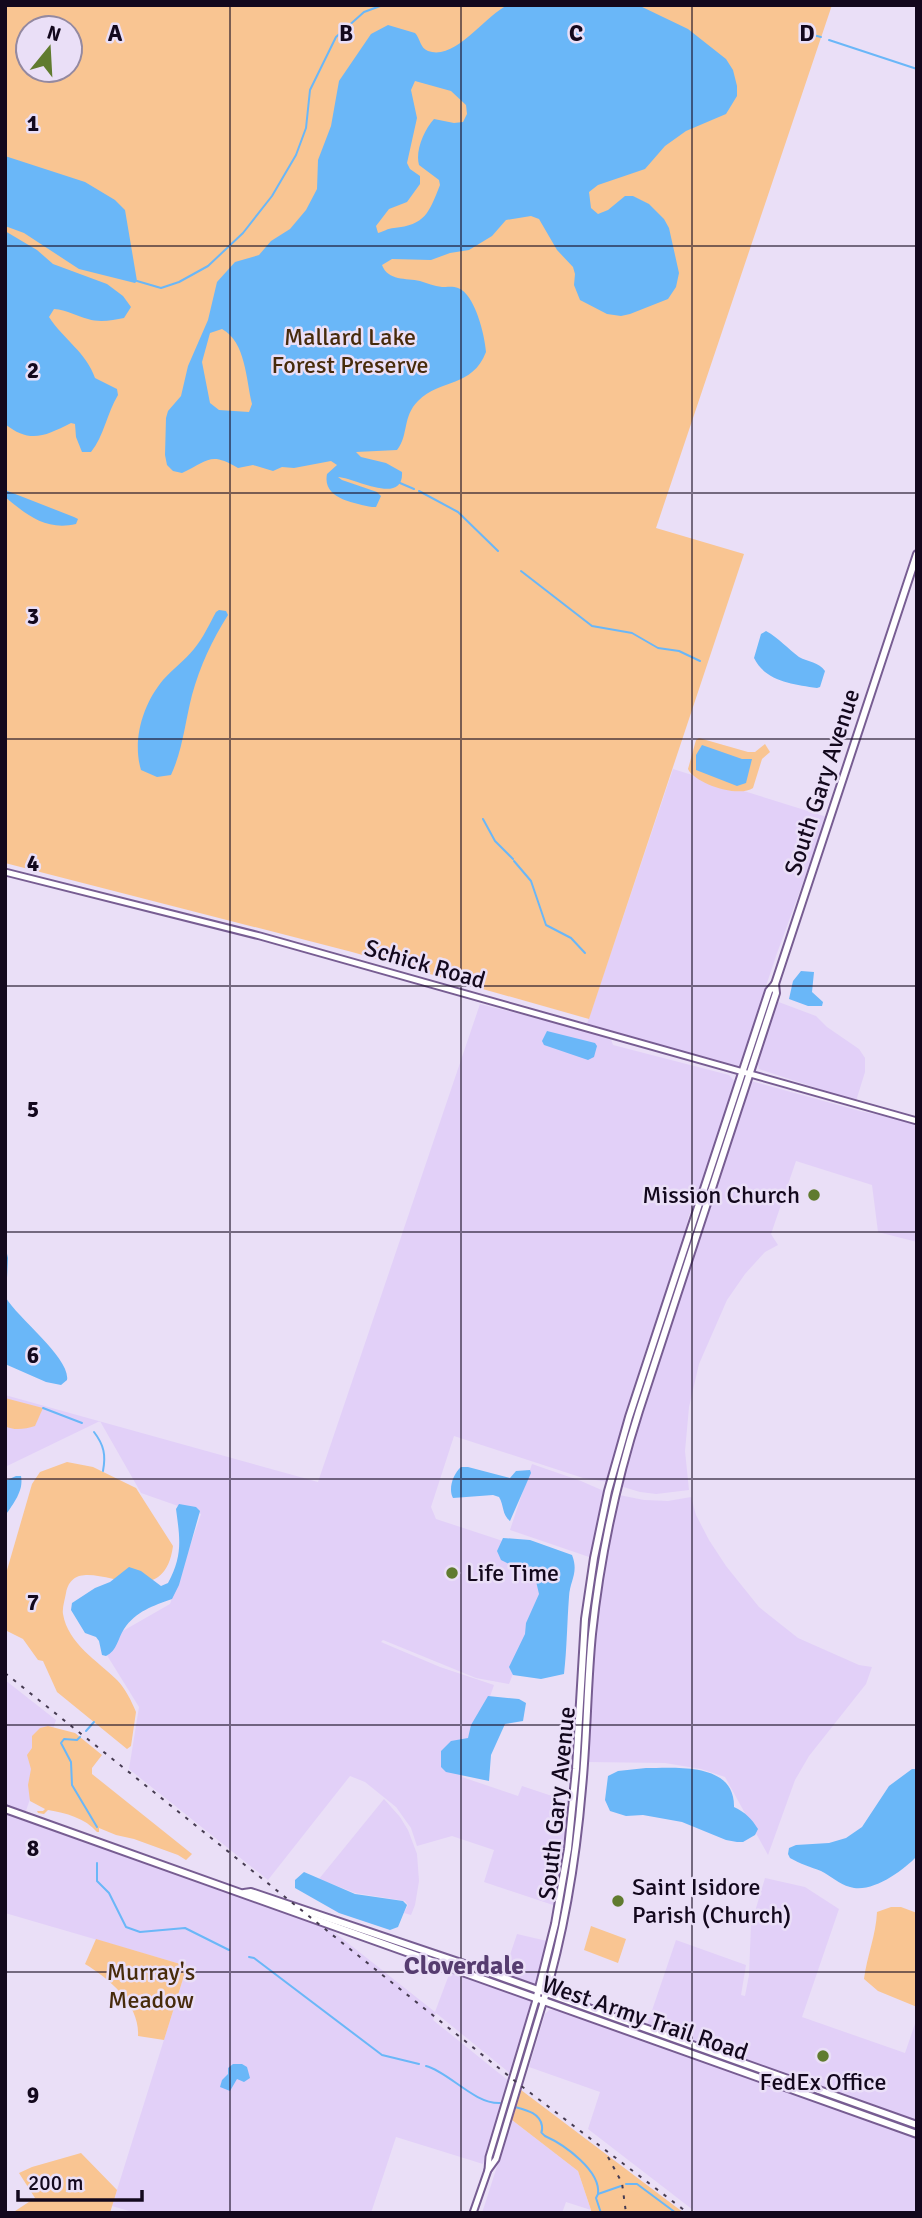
<svg xmlns="http://www.w3.org/2000/svg" width="922" height="2218" viewBox="0 0 922 2218" font-family="Signika,sans-serif">
	<rect width="100%" height="100%" fill="#eadff7"/>
	<g fill="#e2d0f8">
		<path d="M673 769 827 817 776 956 739 1067 587 1024Z"/>
		<path d="M776 1001 816 1016 827 1027 859 1049 865 1058V1072L856 1101 759 1069 757 1060Z"/>
		<path d="M480 1004 610 1037 613 1045 729 1075 735 1082 705 1177 688 1218 684 1240 642 1361 608 1482 583 1478 454 1436 431 1507 436 1519 506 1542 548 1584 509 1684 476 1678 383 1640 381 1642 440 1667 494 1685 462 1777 518 1796 522 1786 570 1802 556 1906 484 1882 494 1850 452 1836 417 1846 411 1828 396 1807 365 1782 350 1776 268 1880 129 1769 139 1707 100 1644 170 1604 201 1514 141 1493 100 1421 5 1467V1395L318 1482Z"/>
		<path d="M751 1081 860 1111 917 1123V1242L878 1232 872 1185 796 1161 771 1234 778 1245 765 1252 745 1274 727 1300 699 1364 689 1407 685 1451 689 1490 656 1494 640 1492 620 1486 646 1397Z"/>
		<path d="M532 1464 581 1481 606 1492 592 1558 510 1530Z"/>
		<path d="M619 1495 644 1500 668 1501 691 1497 696 1515 709 1540 726 1566 759 1607 798 1638 859 1665 872 1667 866 1684 809 1756 795 1780 768 1855 725 1777 701 1769 665 1763 588 1762 591 1678 597 1609 604 1559Z"/>
		<path d="M5 1680 56 1720 25 1814 5 1807Z"/>
		<path d="M384 1799 400 1817 408 1830 417 1854 419 1881 415 1905 411 1915 404 1913 408 1905 405 1901 355 1893 319 1879Z"/>
		<path d="M5 1811 329 1928 435 2012 450 1972 532 2001 512 2075 436 2013 433 2020 510 2082 483 2164 396 2137 371 2213H136L112 2206 187 1966 5 1913Z"/>
		<path d="M765 1878 805 1887 839 1909 802 2017 905 2053 917 2018V2123L646 2028 676 1940 746 1965 741 1995 745 1996 749 1975 751 1925Z"/>
		<path d="M517 1934 547 1941 536 1987 503 1976Z"/>
		<path d="M549 2010H556L597 2023 917 2138V2213H697L588 2129 600 2092 529 2067 545 2014Z"/>
		<path d="M512 2120 578 2171 591 2210 566 2202 562 2213H482Z"/>
	</g>
	<g fill="#f9c592" fill-rule="evenodd">
		<path d="M5 5H832L656 528 744 554 589 1019 352 952 5 863ZM28 28H70V70H28Z"/>
		<path d="M699 738 748 752H755L765 744 770 752 762 759 753 788C739 798 695 784 688 769L696 740Z"/>
		<path d="M5 1398 43 1408 35 1426C25 1429 14 1431 5 1426Z"/>
		<path d="M67 1462 93 1467 136 1488 173 1546C162 1626 76 1541 66 1593 65 1599 62 1608 63 1614 68 1644 98 1661 117 1680 125 1688 132 1702 136 1712L131 1746 127 1749 57 1692 43 1661 38 1660 23 1639 5 1630V1577L32 1484 40 1472Z"/>
		<path d="M48 1726 75 1733 102 1755 92 1768V1774L192 1854 186 1860 178 1855 134 1839 116 1835 99 1828V1832H97C85 1818 66 1813 48 1810L44 1814 38 1813 37 1811H43L45 1809 30 1801 28 1785 31 1769 27 1755 32 1748V1736L40 1728Z"/>
		<path d="M891 1907H901L917 1913V2007L878 1991 864 1979C867 1956 876 1935 877 1912Z"/>
		<path d="M591 1926 626 1939 618 1963 584 1950Z"/>
		<path d="M96 1939 187 1966 164 2040 138 2036C140 2005 110 1979 85 1964Z"/>
		<path d="M521 2090 684 2213H592L578 2171 512 2120Z"/>
		<path d="M81 2153 117 2190 110 2213H12L35 2198 19 2173 32 2167Z"/>
	</g>
	<g fill="#6ab7f8" fill-rule="evenodd">
		<path d="M508 5H638L688 29 726 59 733 70 737 86V96L726 114 686 131 665 146 645 169 598 185 589 192 591 208 598 214 608 210 625 196H633L649 204 664 219 669 228 679 273 676 287 668 299 630 314 621 316 607 314 580 300 574 285 575 274 573 267 557 250 539 219 531 216 506 220 492 236 469 250 450 253 431 260 392 259 382 265C388 281 406 278 420 281 427 283 434 286 442 287 446 287 454 286 458 288 475 294 485 336 486 352 472 388 441 378 418 401 402 417 409 435 397 450L356 452 361 457 386 463 402 472C404 506 355 478 338 477L342 480 377 492 381 496 376 507H372C355 503 322 499 327 474L337 465 331 461 294 468 282 467 273 471 253 465 238 468C210 451 208 461 182 473L173 471 167 465 165 455 166 418 168 411 181 396 188 366 208 320 217 282 235 262 259 255 271 241 290 229 306 210 317 189 318 160 331 126 339 81 371 34 388 25 415 33C420 38 420 48 428 51 456 61 485 15 508 5ZM415 81 451 91 466 105 467 114 463 122 454 123 434 119C424 130 415 151 419 165L439 180 440 185C429 213 425 225 394 228 388 228 383 232 378 233L376 226 389 209 407 202 420 184V176L410 169 407 163 417 118 411 90ZM222 329C246 342 246 380 252 404L249 412 219 410 210 403 202 362 210 333Z"/>
		<path d="M5 156 85 182 115 200 125 210 137 281 135 283 79 269 24 233 5 226Z"/>
		<path d="M5 231 37 250 53 264 107 284 123 296 131 307 124 318C113 320 100 323 88 319 76 316 67 310 54 309L49 317C64 340 86 352 95 378L117 389 118 395C107 413 104 436 91 452H82L76 437 75 424 71 423C45 436 30 444 5 424Z"/>
		<path d="M5 490 74 517 78 519 76 524C46 531 27 515 5 497Z"/>
		<path d="M219 610 226 611 228 615C212 640 200 666 192 695 185 722 183 749 171 775L157 777 141 770C132 740 143 704 163 680 173 669 185 660 194 649 203 638 209 625 216 612Z"/>
		<path d="M766 631C779 638 788 649 799 657 808 662 819 662 825 671L820 687 817 688C793 684 766 682 754 658L761 634Z"/>
		<path d="M702 745 742 759H752L746 783 737 786 696 770V755Z"/>
		<path d="M801 971 814 972 812 992 823 1002 822 1006H808L789 999 793 981Z"/>
		<path d="M547 1031 595 1043 597 1046 594 1057 588 1060 544 1045 542 1041Z"/>
		<path d="M5 1245 8 1258 6 1298C18 1318 71 1359 67 1380L61 1385 46 1382 5 1364Z"/>
		<path d="M461 1467H468L510 1478 516 1471 530 1470 531 1473 510 1521C502 1515 504 1505 499 1497L493 1495 453 1498C448 1489 453 1474 461 1467Z"/>
		<path d="M16 1476H21C24 1491 13 1504 5 1516V1481Z"/>
		<path d="M179 1504 196 1507 200 1511 179 1585 172 1599C153 1606 136 1611 124 1629 118 1638 117 1651 106 1656L102 1655 99 1641 96 1637 85 1633 71 1610 72 1603 95 1588 110 1582 129 1567 141 1571 161 1586 168 1583C183 1555 180 1539 176 1509Z"/>
		<path d="M503 1538 530 1540 572 1555C579 1573 570 1580 569 1597 567 1623 567 1648 564 1674L541 1679 513 1675 509 1667 525 1634 526 1623 539 1594 535 1577 501 1560 497 1551Z"/>
		<path d="M488 1696 519 1699 526 1703 523 1721 505 1724 491 1755 489 1781 446 1772 441 1767V1751L451 1741 468 1738 471 1725Z"/>
		<path d="M646 1768C676 1768 735 1762 734 1807 745 1812 752 1819 758 1829L755 1835 743 1842H737L726 1840 682 1822 643 1815 626 1816 610 1811 605 1800 608 1776 618 1771Z"/>
		<path d="M912 1769H917V1856C903 1871 871 1894 850 1887 839 1884 831 1876 821 1871 811 1867 800 1864 790 1858L788 1854 789 1848 796 1845 829 1843 846 1838 862 1827 889 1786Z"/>
		<path d="M304 1872 355 1894 403 1901 407 1905 398 1927 390 1930 339 1913 295 1888V1880Z"/>
		<path d="M233 2064H242L247 2067 250 2078 244 2082 237 2079 230 2091 220 2087 222 2080 228 2074V2068Z"/>
	</g>
	<g fill="none" stroke-linecap="round" stroke-linejoin="round">
		<g stroke="#6ab7f8" stroke-width="2">
			<path d="M813 35 821 37"/>
			<path d="M829 40 917 69"/>
			<path d="M137 281 161 288 179 282 208 266 243 233 272 196 296 155 306 128 310 90 336 37 364 12 383 5"/>
			<path d="M400 483 414 489"/>
			<path d="M419 491 458 512 498 551"/>
			<path d="M521 571 592 626 632 633 658 648 679 651 700 661"/>
			<path d="M483 819 495 841 513 859"/>
			<path d="M514 861 531 881 546 925 571 938 585 953"/>
			<path d="M43 1408 82 1423"/>
			<path d="M94 1432C104 1445 106 1455 103 1471"/>
			<path d="M86 1731 94 1722"/>
			<path d="M80 1737 77 1740 64 1739 61 1743 71 1762 72 1785 97 1827"/>
			<path d="M97 1863V1881L109 1893 126 1927 140 1932 185 1928 229 1950"/>
			<path d="M249 1957 254 1958 382 2055 419 2064"/>
			<path d="M426 2066C449 2072 474 2104 500 2103"/>
			<path d="M515 2107C526 2110 540 2113 542 2126 543 2136 538 2129 545 2136 565 2145 601 2171 598 2194"/>
			<path d="M626 2184H637L676 2213"/>
			<path d="M601 2213 596 2198 598 2194 621 2186"/>
		</g>
		<g stroke="#775d92" stroke-width="9">
			<g id="tertiary">
				<path d="M5 872 260 936 917 1121"/>
				<path d="M488 2170 489 2157 536 2000"/>
				<path d="M473 2213 488 2170 496 2159 543 2003"/>
			</g>
		</g>
		<g stroke="#775d92" stroke-width="10">
			<g id="secondary">
				<path d="M5 1809 917 2134"/>
				<path d="M244 1893 251 1892 479 1969 917 2125"/>
				<path d="M536 2000 555 1924 568 1849 576 1769 585 1619 594 1558 608 1491 629 1417 769 991 775 984"/>
				<path d="M543 2003C564 1933 576 1860 582 1788 587 1737 587 1685 592 1634 600 1558 616 1483 639 1411L776 993 775 984 917 554"/>
			</g>
		</g>
		<use href="#tertiary" stroke="#fff" stroke-width="5"/>
		<use href="#secondary" stroke="#fff" stroke-width="6"/>
		<g stroke="#463b51" stroke-width="2" stroke-dasharray="3.5 7" stroke-linecap="butt">
			<path d="M5 1673 520 2085 688 2213"/>
			<path d="M608 2157 622 2183 626 2213"/>
		</g>
	</g>
	<path fill="none" stroke="#13081d" stroke-width="2" stroke-opacity="0.55" d="M230 5V2213M461 5V2213M692 5V2213M5 246H917M5 493H917M5 739H917M5 986H917M5 1232H917M5 1479H917M5 1725H917M5 1972H917"/>
	<g fill="#607b2f" stroke="#eadff7" stroke-width="2.5">
		<circle cx="814" cy="1195" r="7"/>
		<circle cx="452" cy="1573" r="7"/>
		<circle cx="618" cy="1901" r="7"/>
		<circle cx="823" cy="2056" r="7"/>
	</g>
	<g text-anchor="middle" stroke-width="5" stroke-linejoin="round" paint-order="stroke">
		<g font-size="24" fill="#472b0b" stroke="#eadff7">
			<text x="350" y="345">Mallard Lake<tspan x="350" dy="28">Forest Preserve</tspan></text>
			<text x="151" y="1980">Murray's<tspan x="151" dy="28">Meadow</tspan></text>
		</g>
		<g font-size="24" fill="#13081d" stroke="#eadff7">
			<text transform="translate(822 782) rotate(-72)" y="8">South Gary Avenue</text>
			<text transform="translate(425 964) rotate(16)" y="8">Schick Road</text>
			<text transform="translate(557 1803) rotate(-84)" y="8">South Gary Avenue</text>
			<text transform="translate(645 2018) rotate(19)" y="8">West Army Trail Road</text>
		</g>
		<g font-size="24" fill="#13081d" stroke="#eadff7" text-anchor="start">
			<text x="800" y="1203" text-anchor="end">Mission Church</text>
			<text x="466" y="1581">Life Time</text>
			<text x="632" y="1895">Saint Isidore<tspan x="632" dy="28">Parish (Church)</tspan></text>
			<text x="823" y="2090" text-anchor="middle">FedEx Office</text>
		</g>
		<g font-size="26" font-weight="bold" fill="#563c70" stroke="#eadff7">
			<text x="464" y="1974">Cloverdale</text>
		</g>
	</g>
	<g font-size="23" text-anchor="middle" font-weight="bold" fill="#13081d" stroke="#eadff7" stroke-width="5" stroke-linejoin="round" paint-order="stroke">
		<text x="115" y="41">A</text>
		<text x="346" y="41">B</text>
		<text x="576" y="41">C</text>
		<text x="807" y="41">D</text>
		<text x="33" y="131">1</text>
		<text x="33" y="378">2</text>
		<text x="33" y="624">3</text>
		<text x="33" y="871">4</text>
		<text x="33" y="1117">5</text>
		<text x="33" y="1363">6</text>
		<text x="33" y="1610">7</text>
		<text x="33" y="1856">8</text>
		<text x="33" y="2103">9</text>
	</g>
	<rect width="922" height="2218" fill="none" stroke="#13081d" stroke-width="14"/>
	<g transform="translate(49 49) rotate(18)"><circle r="33" fill="#eadff7" stroke="#9489a0" stroke-width="2"/>
	<path d="M0-5L12 26L0 18L-12 26Z" fill="#607b2f"/>
	<text y="-10" font-size="19" font-weight="bold" text-anchor="middle" fill="#13081d">N</text>
	</g>
	<path d="M18 2190v10h124v-10" fill="none" stroke="#13081d" stroke-width="3.5"/>
	<text x="28" y="2190" font-size="21" fill="#13081d" stroke="#eadff7" stroke-width="5" paint-order="stroke">200 m</text>
</svg>
